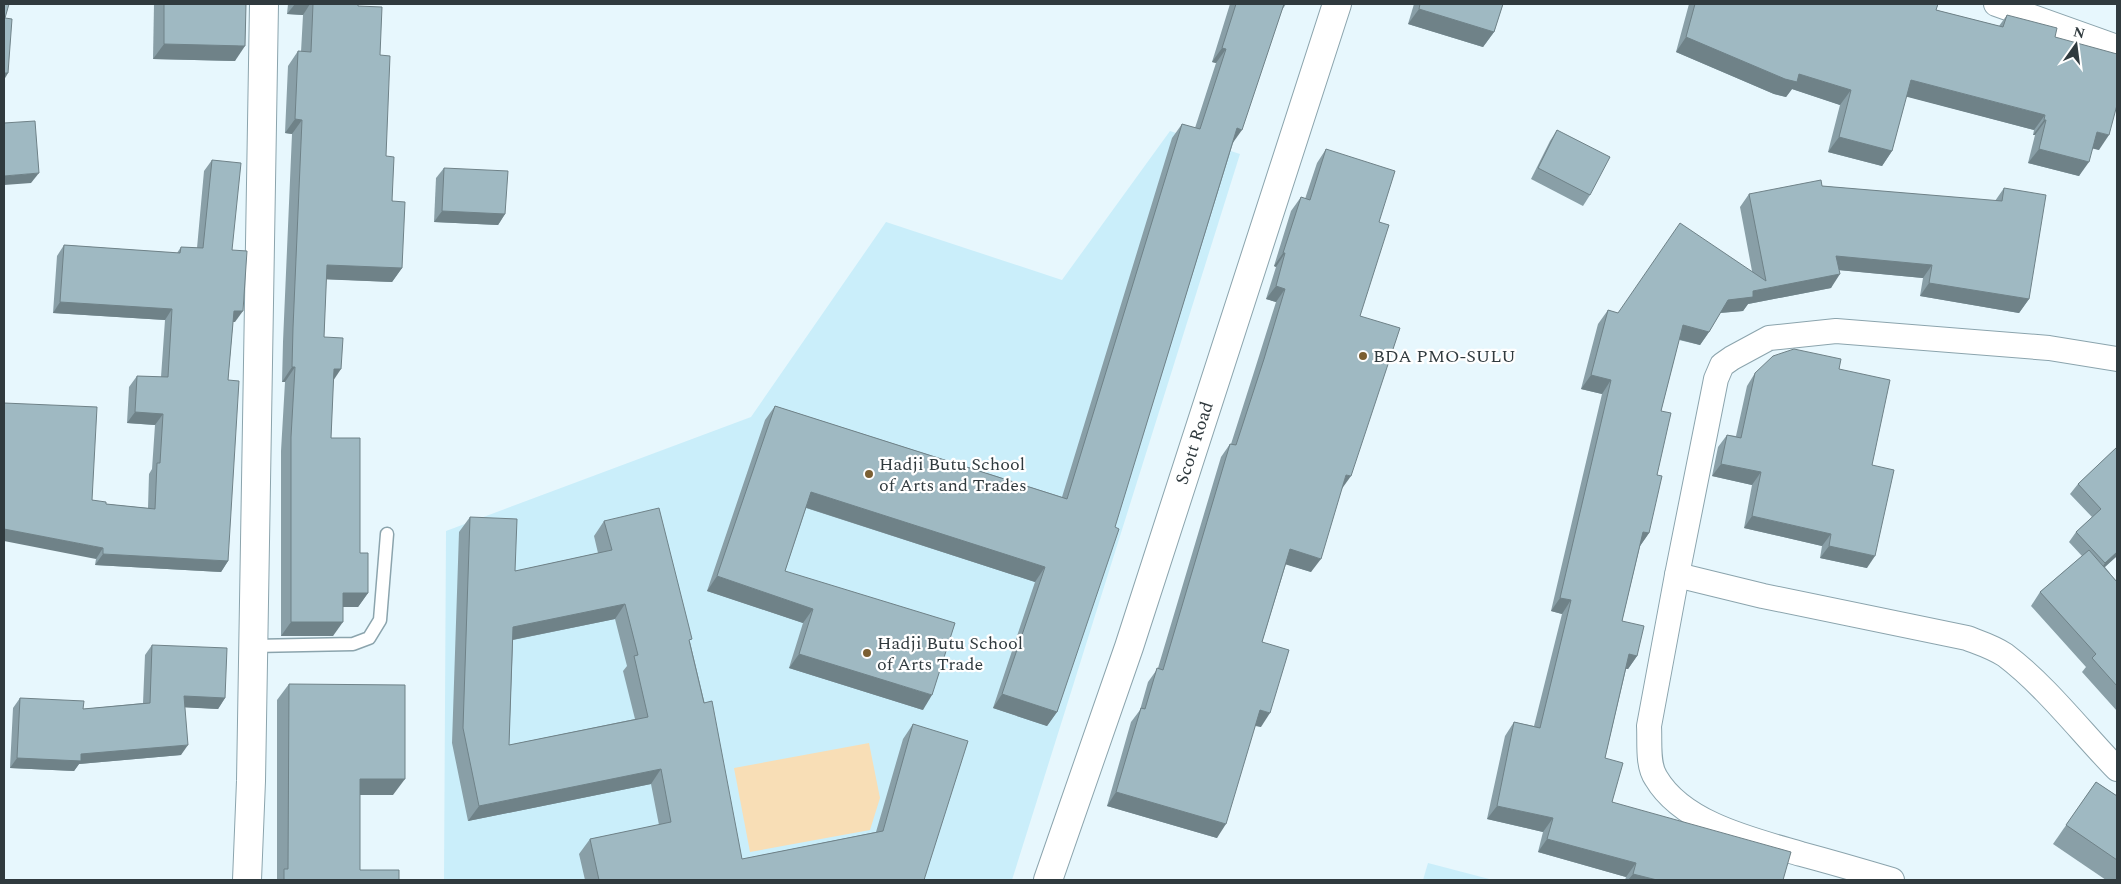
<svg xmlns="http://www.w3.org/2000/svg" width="2121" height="884" viewBox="0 0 2121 884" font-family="Spectral,serif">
	<rect width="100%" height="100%" fill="#e7f7fd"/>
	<g fill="#caeefa">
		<path d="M1170 131 1240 154 1012 880H444L446 531 751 417 886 222 1062 280Z"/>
		<path d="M1428 863 1493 880H1423Z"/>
	</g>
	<path fill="#f8deb6" d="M869 743 880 798 870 830 750 852 734 768Z"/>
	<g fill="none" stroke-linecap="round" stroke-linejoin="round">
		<g stroke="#8ba4ad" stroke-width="15">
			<path id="service" d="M254 646 353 644 369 638 380 620 387 534"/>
		</g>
		<g stroke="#8ba4ad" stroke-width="26">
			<g id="minor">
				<path d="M1996 4 2117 47"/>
				<path d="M1677 575 1763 596 1967 638C1980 643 1993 647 2005 655 2046 686 2081 732 2117 769"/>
				<path d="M1892 880C1862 871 1831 862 1801 854 1753 840 1683 824 1656 778 1647 765 1650 742 1649 726L1677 575 1716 379 1722 365 1732 358 1769 338 1836 331 2049 348 2117 359"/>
			</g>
		</g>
		<g stroke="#8ba4ad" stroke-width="30">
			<g id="tertiary">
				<path d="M247 880 251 781 264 4"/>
				<path d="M1048 880 1129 647 1337 4"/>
			</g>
		</g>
		<use href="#service" stroke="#fff" stroke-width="12"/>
		<use href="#minor" stroke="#fff" stroke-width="24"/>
		<use href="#tertiary" stroke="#fff" stroke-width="28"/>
	</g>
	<g fill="#899fa7" fill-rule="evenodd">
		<path d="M154 4H246L235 61 153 59Z"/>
		<path d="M288 4H358V6L380 55 386 156 402 268 392 282 326 279 324 337 333 381 331 438 360 553 368 593 358 607H343L333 636H281V451L285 382H282L283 342 292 134 285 133 288 66 298 51 301 52 303 15 287 14Z"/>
		<path d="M1230 4H1286L1282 10 1233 143 1057 712 1047 726 993 708 1035 582 806 508 785 571 923 710 789 668 803 623 707 591 765 420 775 406 1062 497 1172 138 1182 124 1195 128 1216 63 1212 62Z"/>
		<path d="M1414 4H1503L1494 32 1483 47 1408 24Z"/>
		<path d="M1689 4H1938L1936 10 1999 26 2007 15 2055 37 2099 150 2093 148 2079 176 2028 163 2035 135H2033L2034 130 1906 96 1892 151 1882 166 1828 152 1840 105 1792 89 1786 97 1774 94 1676 52Z"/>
		<path d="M1557 130 1590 195 1583 206 1531 179 1550 141Z"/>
		<path d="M1326 149 1379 222 1360 316 1342 488 1311 572 1286 564 1262 642 1261 727 1255 726 1217 838 1107 806 1131 722 1140 710 1148 682 1158 668 1221 457 1230 444H1231L1254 372 1276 302 1266 299 1276 267 1274 266 1291 211 1301 197 1305 199 1317 163Z"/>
		<path d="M212 160 232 250 235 322H233L228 380V561L221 572 95 565 96 559 92 500 106 504 148 508 149 474 152 469 155 425 127 423 129 387 137 376 161 377 165 320 53 313 57 256 64 245 177 253 181 247 197 248 204 171Z"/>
		<path d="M444 168 505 214 498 225 434 222 436 178Z"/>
		<path d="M1822 186 1995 201 2004 188 2029 299 2019 313 1920 296 1923 278 1839 270 1831 288 1748 304 1743 311 1720 313 1709 332 1700 345 1679 340 1661 411 1657 475 1649 533 1640 546 1622 621 1637 656 1628 669H1626L1605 758 1612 802 1783 880H1625L1626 877 1538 852 1543 832 1487 819 1505 736 1514 722 1534 726 1562 614 1551 611 1602 394 1581 389 1598 324 1608 310 1618 313 1752 271 1740 207 1749 194Z"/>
		<path d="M1839 369 1872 465 1867 568 1820 558 1822 546 1744 528 1752 485 1712 476 1718 447 1727 435 1736 436 1747 386 1755 373Z"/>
		<path d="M2117 447V556L2105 567 2117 582V711L2082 672 2086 667 2031 606 2040 592 2082 556 2069 542 2076 532 2092 517 2070 494 2078 484Z"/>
		<path d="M470 517 515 571 598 553 594 536 604 521 690 642 742 859 876 832 903 739 913 724 924 880H585L579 854 590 839 659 825 651 784 468 821 452 743 459 532ZM615 619 627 666 623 671 635 719 509 745 513 640Z"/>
		<path d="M152 645 225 698 218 709 185 707 181 755 79 764 74 771 10 768 13 708 20 698 83 709 143 703 145 655Z"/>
		<path d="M289 684 393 795H360V870L399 880H276L277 879V700Z"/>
		<path d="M2096 782 2117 796V880H2106L2053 844Z"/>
	</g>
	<g fill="#6f8288">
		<path d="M295 4H310L303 15 287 14Z"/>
		<path d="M1419 9 1494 32 1483 47 1408 24Z"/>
		<path d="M1686 37 1799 74 1851 90 1840 105 1792 89 1786 97 1774 94 1676 52Z"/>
		<path d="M164 44 245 46 235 61 153 59Z"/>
		<path d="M1222 48 1226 49 1216 63 1212 62Z"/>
		<path d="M4 73H8L4 80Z"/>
		<path d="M1911 80 2045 115 2034 130 1900 95Z"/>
		<path d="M295 119 302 120 292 134 285 133Z"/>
		<path d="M2044 120H2046L2035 135H2033Z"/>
		<path d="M1237 128 1242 130 1232 144Z"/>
		<path d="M2097 132 2109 135 2099 150 2086 147Z"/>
		<path d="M1839 137 1892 151 1882 166 1828 152Z"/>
		<path d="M2039 149 2089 162 2079 176 2028 163Z"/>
		<path d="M39 173 31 183 4 185V176Z"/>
		<path d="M442 211 505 214 498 225 434 222Z"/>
		<path d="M1283 253H1285L1276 267 1274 266Z"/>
		<path d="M1836 256 1932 265 1923 278 1827 269Z"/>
		<path d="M327 265 402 268 392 282 317 279Z"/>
		<path d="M1840 274 1831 288 1748 304 1743 311 1719 313 1728 300 1753 291Z"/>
		<path d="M1929 283 2029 299 2019 313 1920 296Z"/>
		<path d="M1276 286 1285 289 1276 302 1266 299Z"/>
		<path d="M60 302 172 309 165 320 53 313Z"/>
		<path d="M234 311H243L235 322H226Z"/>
		<path d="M1683 325 1709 332 1700 345 1674 338Z"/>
		<path d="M292 367H295L285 382H282Z"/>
		<path d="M334 369H341L331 384Z"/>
		<path d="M1591 375 1611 380 1602 394 1581 389Z"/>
		<path d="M135 412 163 414 155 425 127 423Z"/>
		<path d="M1721 464 1761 472 1752 485 1712 476Z"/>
		<path d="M1346 475 1351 476 1341 490Z"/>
		<path d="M811 492 1045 567 1035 582 801 506Z"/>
		<path d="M1752 516 1831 534 1822 546 1744 528Z"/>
		<path d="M4 529H6L103 548 96 559 4 541Z"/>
		<path d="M1643 532 1649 533 1640 546 1634 545Z"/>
		<path d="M1829 546 1875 556 1867 568 1820 558Z"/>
		<path d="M1290 549 1321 559 1311 572 1281 563Z"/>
		<path d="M2117 552V556L2098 573 2105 563Z"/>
		<path d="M103 554 228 561 221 572 95 565Z"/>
		<path d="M717 576 813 609 803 623 707 591Z"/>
		<path d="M343 593H368L358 607H333Z"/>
		<path d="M1560 598 1571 600 1562 614 1551 611Z"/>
		<path d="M625 604 615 619 502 642 513 627Z"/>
		<path d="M291 622H343L333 636H281Z"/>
		<path d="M799 654 932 695 923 710 789 668Z"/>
		<path d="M1629 654 1637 656 1628 669 1620 668Z"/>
		<path d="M1002 694 1057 712 1047 726 993 708Z"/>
		<path d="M184 696 225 698 218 709 177 707Z"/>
		<path d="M1260 710 1270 713 1261 727 1250 724Z"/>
		<path d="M188 745 181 755 79 764 74 771 10 768 17 758 81 754Z"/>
		<path d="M661 769 651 784 468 821 479 806Z"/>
		<path d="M360 779H405L393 795H348Z"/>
		<path d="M1116 792 1226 824 1217 838 1107 806Z"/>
		<path d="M1497 806 1553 818 1543 832 1487 819Z"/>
		<path d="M1547 839 1636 863 1626 877 1538 852Z"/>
		<path d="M1633 874 1657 880H1628Z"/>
	</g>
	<g fill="#9fb9c2" stroke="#6f8288" fill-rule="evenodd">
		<path d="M4 4H9L5 18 12 19 8 73H4Z"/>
		<path d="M164 4H246L245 46 164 44Z"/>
		<path d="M313 4H358V6L382 7 380 55 390 56 386 156 394 157 392 201 405 202 402 268 327 265 324 337 343 338 341 369H334L331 438H360V553H368V593H343V622H291V437L295 367H292L293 328 302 120 295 119 298 51 311 52Z"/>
		<path d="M1236 4H1284L1242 130 1237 128 1115 527 1119 529 1057 712 1002 694 1045 567 811 492 785 571 955 623 932 695 799 654 813 609 717 576 775 406 1067 499 1182 124 1200 129 1226 49 1222 48Z"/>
		<path d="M1420 4H1503L1494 32 1419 9Z"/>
		<path d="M1695 4H1938L1936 10 2003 27 2007 15 2057 28 2055 37 2117 54V105L2109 135 2097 132 2089 162 2039 149 2046 120H2044L2045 115 1911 80 1892 151 1839 137 1851 90 1799 74 1797 82 1785 79 1686 37Z"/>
		<path d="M35 121 39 173 4 176V123Z"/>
		<path d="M1557 130 1610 157 1590 195 1538 168Z"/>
		<path d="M1326 149 1395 171 1379 222 1389 225 1360 316 1400 328 1351 476 1346 475 1321 559 1290 549 1262 642 1289 650 1270 713 1260 710 1226 824 1116 792 1141 708 1145 709 1157 668 1163 670 1230 444 1236 445 1264 359 1285 289 1276 286 1285 253H1283L1301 197 1310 200Z"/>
		<path d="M212 160 241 163 232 250 247 251 243 311H234L228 380 239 381 228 561 103 554V548L4 529V403L97 407 92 500 106 502V504L155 509 157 463H160L163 414 135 412 137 376 168 377 172 309 60 302 64 245 180 253 181 247 203 248Z"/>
		<path d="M444 168 508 171 505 214 442 211Z"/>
		<path d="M1821 180 1822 186 2002 201 2004 188 2046 195 2029 299 1929 283 1932 265 1836 256 1840 274 1753 291V297L1728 300 1709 332 1683 325 1661 411 1671 413 1657 475 1662 476 1649 533 1643 532 1622 621 1644 626 1637 656 1629 654 1605 758 1623 763 1612 802 1791 852 1783 880H1657L1633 874 1636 863 1547 839 1553 818 1497 806 1514 722 1540 728 1571 600 1560 598 1611 380 1591 375 1608 310 1618 313 1680 223 1766 281 1749 194Z"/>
		<path d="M1794 349 1841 359 1839 369 1890 380 1872 465 1894 470 1875 556 1829 546 1831 534 1752 516 1761 472 1721 464 1727 435 1741 438 1755 373 1773 356Z"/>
		<path d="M2117 447V552L2105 563 2076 532 2101 509 2078 484Z"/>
		<path d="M659 508 692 639 689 640 704 703 712 701 742 859 883 831 913 724 968 741 924 880H599L590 839 671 822 661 769 479 806 463 728 470 517 517 519 515 571 612 550 604 521ZM625 604 638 655 634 656 648 717 509 745 513 627Z"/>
		<path d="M2089 550 2117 582V686L2092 658 2096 654 2040 592Z"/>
		<path d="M152 645 227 648 225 698 184 696 188 745 81 754V761L17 758 20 698 84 701 83 709 150 703Z"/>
		<path d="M289 684 405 685V779H360V870H399V880H284V869H288Z"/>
		<path d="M2096 782 2117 796V860L2066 825Z"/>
	</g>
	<g fill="#7b5f32" stroke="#fff" stroke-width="2">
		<circle cx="1363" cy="356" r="5"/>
		<circle cx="869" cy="474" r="5"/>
		<circle cx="867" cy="653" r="5"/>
	</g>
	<g text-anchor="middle" stroke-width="4.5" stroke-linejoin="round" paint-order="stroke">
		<g font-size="18" fill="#303a3e" stroke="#fff" text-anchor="start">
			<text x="1373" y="362">BDA PMO-SULU</text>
			<text x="879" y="470">Hadji Butu School<tspan x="879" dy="21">of Arts and Trades</tspan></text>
			<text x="877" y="649">Hadji Butu School<tspan x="877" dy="21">of Arts Trade</tspan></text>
		</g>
		<g font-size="18" fill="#303a3e" stroke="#fff">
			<text transform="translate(1194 443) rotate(-72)" y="6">Scott Road</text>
		</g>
	</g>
	<rect width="2121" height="884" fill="none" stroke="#303a3e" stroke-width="10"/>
	<g transform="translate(2076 45) rotate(14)" stroke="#ffffff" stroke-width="4" paint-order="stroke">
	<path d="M0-4L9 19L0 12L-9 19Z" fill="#303a3e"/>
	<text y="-8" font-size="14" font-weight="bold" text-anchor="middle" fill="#303a3e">N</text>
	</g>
</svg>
